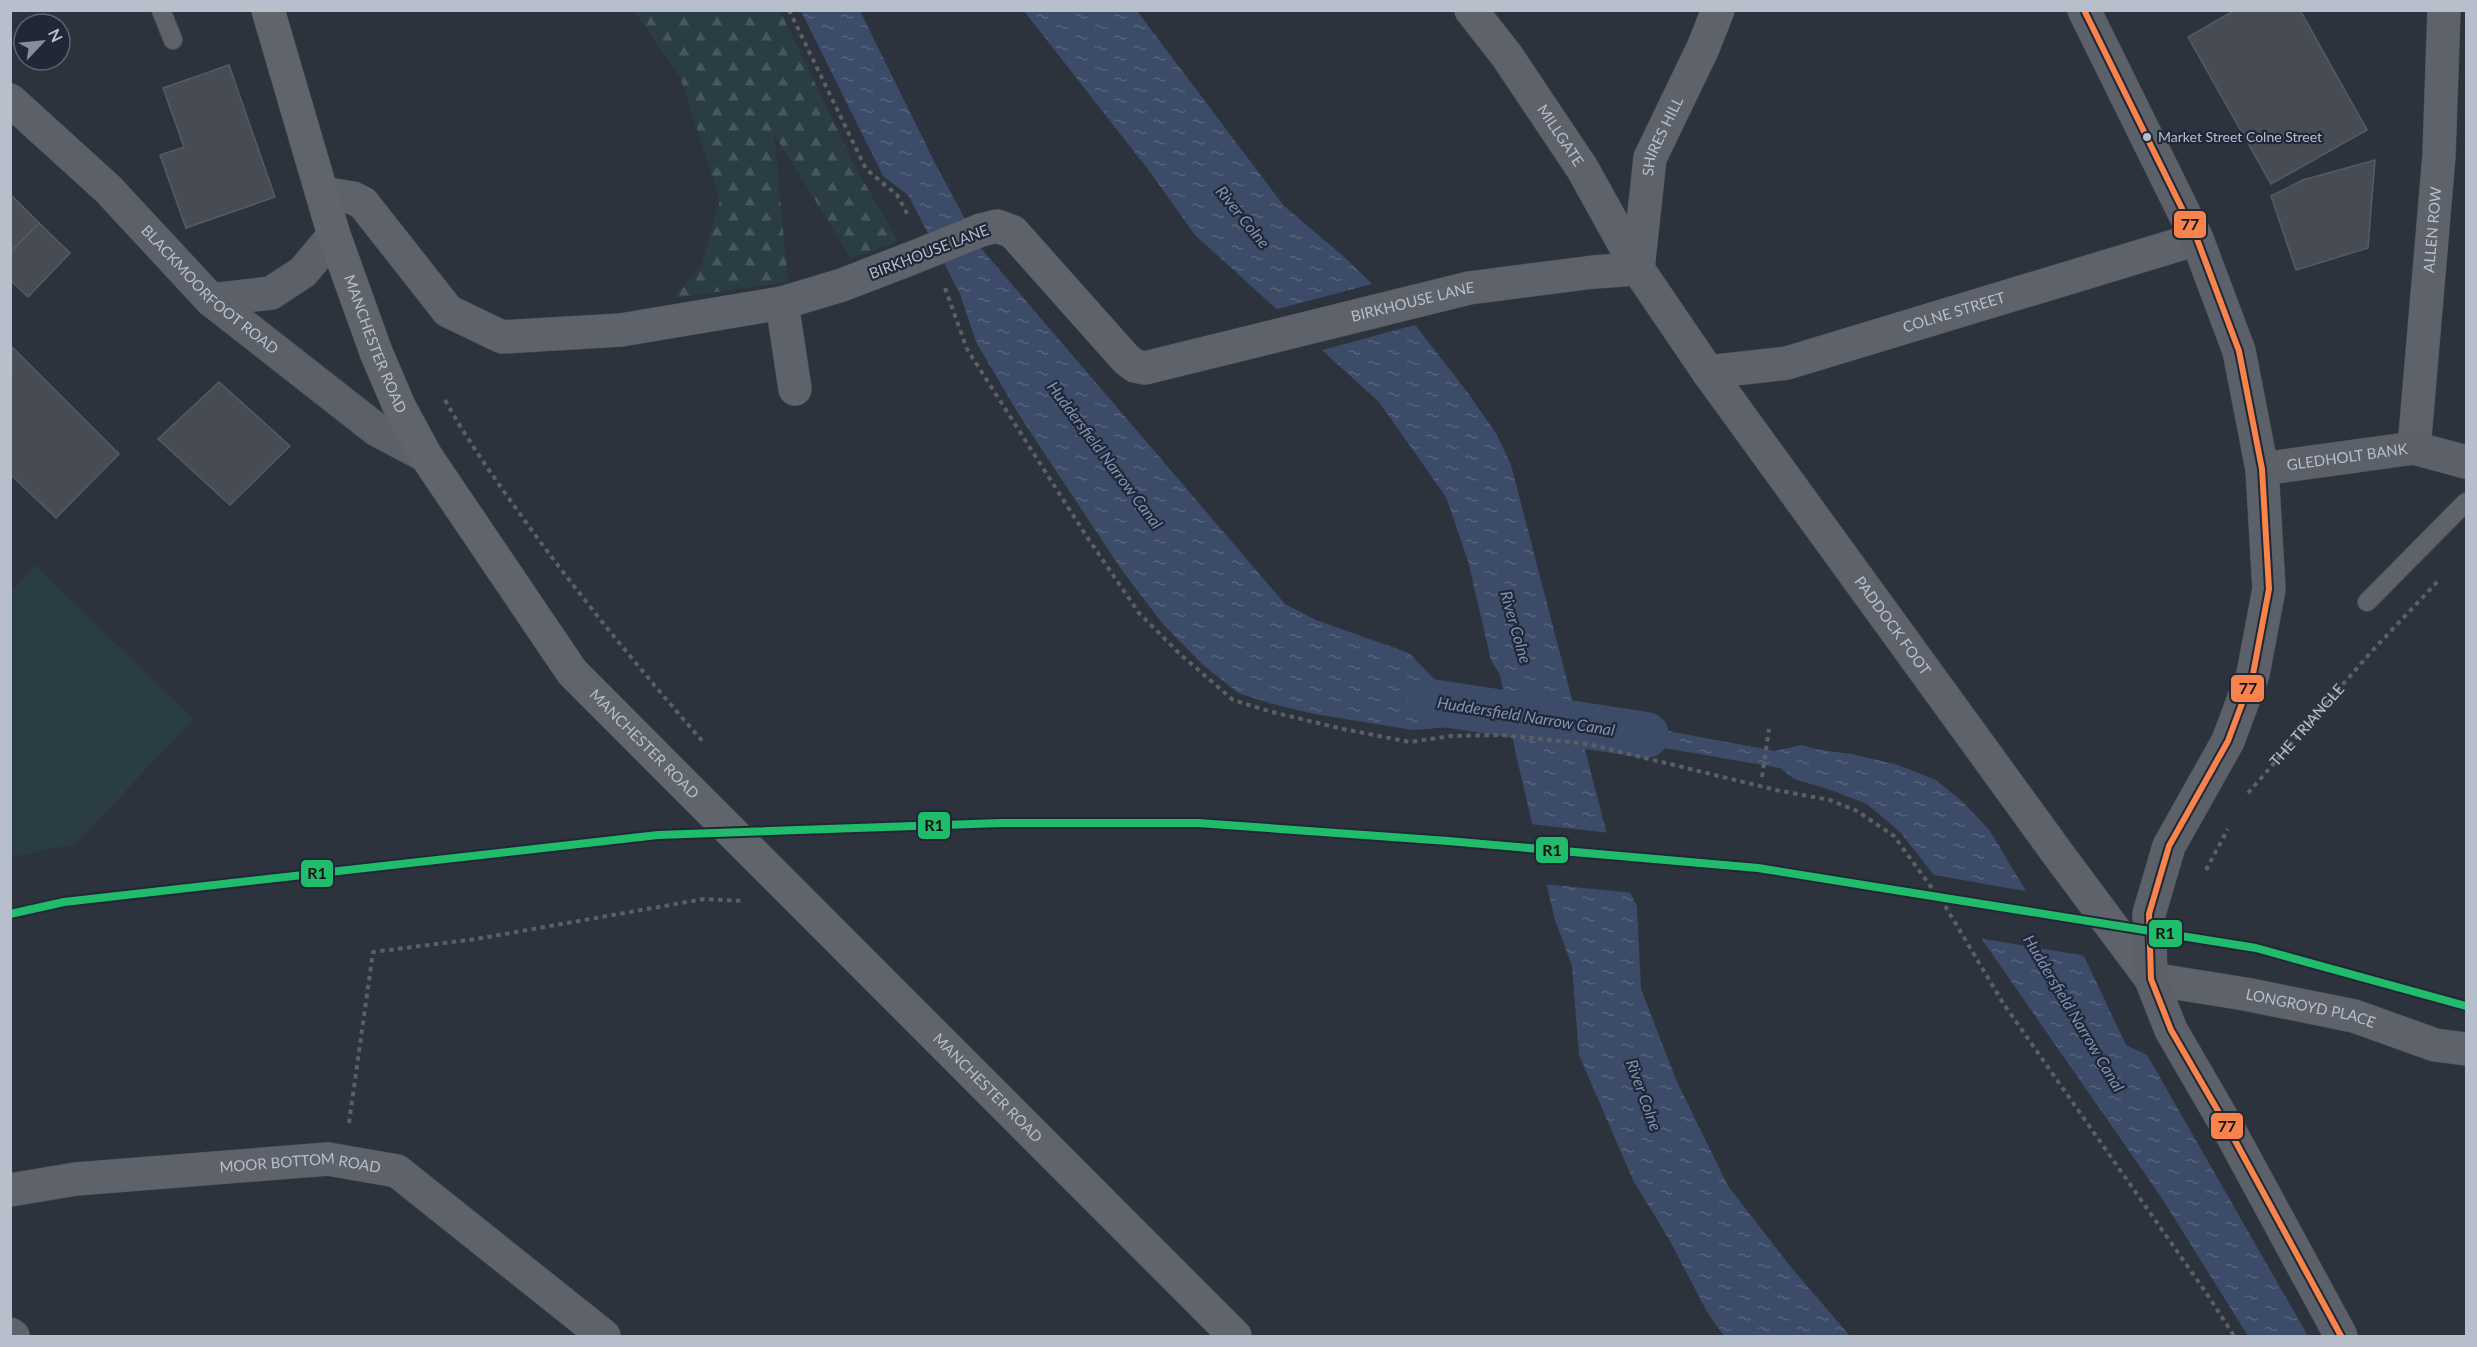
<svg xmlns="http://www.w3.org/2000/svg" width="2477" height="1347" viewBox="0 0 2477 1347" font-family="Lato,sans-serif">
	<defs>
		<pattern id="forest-firs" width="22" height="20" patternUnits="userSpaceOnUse" patternTransform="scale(1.5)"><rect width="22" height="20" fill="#2a3d43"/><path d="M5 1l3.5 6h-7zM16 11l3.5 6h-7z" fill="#47575d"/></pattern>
		<pattern id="water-ripples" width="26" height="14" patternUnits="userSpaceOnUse" patternTransform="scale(1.5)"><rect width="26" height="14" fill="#3c4b68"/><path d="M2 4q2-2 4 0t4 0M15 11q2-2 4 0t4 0" fill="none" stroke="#56637c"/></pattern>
	</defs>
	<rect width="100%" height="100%" fill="#2d333d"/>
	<path fill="url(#forest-firs)" d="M634 11H780L857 170 898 241 851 258 774 134 788 282 673 298 701 266 720 200 680 77Z"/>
	<path fill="#2a3d43" d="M35 565 193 719 76 844 11 857V591Z"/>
	<g fill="url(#water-ripples)">
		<path d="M801 11H860L936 165 980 247 1285 604 1316 620 1409 653 1434 679 1487 697 1496 713 1486 724 1413 730 1314 714 1273 704 1238 693 1202 664 1162 623 1121 569 1019 415 976 342 960 294 908 195 883 176Z"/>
		<path d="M1024 11H1137L1284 206 1342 255 1416 326 1468 393 1497 435 1511 465 1615 865 1637 906 1641 989 1677 1082 1728 1186 1790 1266 1850 1336H1724L1707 1312 1670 1241 1633 1180 1579 1055 1572 966 1555 920 1517 759 1500 675 1491 660 1468 561 1446 497 1379 402 1195 235 1150 172Z"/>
		<path d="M1588 716 1775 751 1802 745 1820 750 1852 754 1898 765 1936 780 1963 802 1990 831 2048 928 2074 935 2126 1045 2147 1055 2308 1336H2248L2161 1197 1963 912 1900 832 1867 804 1828 789 1794 779 1780 768 1588 735 1584 724Z"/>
	</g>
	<g fill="#2d333d">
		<path d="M1376 283 1418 324 1319 351 1274 310Z"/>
		<path d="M1530 824 1610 833 1618 864 1634 893 1544 884Z"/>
		<path d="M1929 874 2030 892 2050 925 2076 933 2087 956 1978 938Z"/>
	</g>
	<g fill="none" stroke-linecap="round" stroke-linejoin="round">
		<path stroke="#3c4b68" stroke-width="46" d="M1431 702 1646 735"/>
	</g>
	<g fill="#464b54" stroke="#555b64" stroke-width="1.5">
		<path d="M2235 10H2300L2367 130 2271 184 2188 37Z"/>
		<path d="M229 65 275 197 186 228 160 155 184 147 163 88Z"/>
		<path d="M2375 160 2368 248 2296 270 2271 196 2303 180Z"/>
		<path d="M10 194 39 223 10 253Z"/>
		<path d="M39 223 70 253 28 297 10 280V253Z"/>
		<path d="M12 347 119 454 56 518 10 474Z"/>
		<path d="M219 382 290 446 230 505 158 439Z"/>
	</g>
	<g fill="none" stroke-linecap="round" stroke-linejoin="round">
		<g stroke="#4b4f57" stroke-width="20">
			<g id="lane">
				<path d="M161 10 173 40"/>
				<path d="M2367 602 2466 502"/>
			</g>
		</g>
		<g stroke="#4b4f57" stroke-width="34">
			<g id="street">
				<path id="s2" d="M1471 10 1507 56 1582 168 1638 269 1708 372 2058 854 2151 979 2245 994 2354 1016 2435 1045 2466 1049"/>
				<path d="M322 193 353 198 363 203 448 311 502 337 621 330 782 303 842 285 912 258"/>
				<path id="s3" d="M981 230 997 226 1013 232 1126 359 1135 366 1145 368 1469 288 1593 272 1638 269"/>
				<path id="s4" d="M1638 269 1650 158 1703 48 1718 10"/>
				<path d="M782 303 795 389"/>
				<path id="s5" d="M1708 372 1787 363 2197 239"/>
				<path id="s6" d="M2414 448 2439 156 2444 10"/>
				<path id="s7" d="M10 1190 76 1179 328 1159 397 1171 604 1336"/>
				<path d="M10 1334 13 1336"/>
			</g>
		</g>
		<g stroke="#4b4f57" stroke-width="34">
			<g id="secondary">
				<path d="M2084 10 2197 239 2239 351 2262 469 2269 589 2253 674 2228 741 2169 846 2149 914 2151 979 2171 1030 2232 1135 2341 1336"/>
				<path id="s8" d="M10 100 108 189 211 300 377 430 426 456"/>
				<path d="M211 300 271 293 303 272 334 235"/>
				<path id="s9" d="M2262 469 2414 448 2466 462"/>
			</g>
		</g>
		<g stroke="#4b5059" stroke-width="34">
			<g id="primary">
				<path id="s10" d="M268 10 334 235 376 352 399 406 426 456 572 672 1235 1336"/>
			</g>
		</g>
		<g stroke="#5b6066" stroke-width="4" stroke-dasharray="4.5 4.5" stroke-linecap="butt">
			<path d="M789 10 866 169 897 195 909 217"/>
			<path d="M945 288 967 349 1087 537 1139 613 1180 654 1233 700 1272 712 1343 729 1410 742 1451 736 1502 735 1588 744 1776 790 1830 800 1857 811 1894 836 1947 909 2003 1003 2207 1294 2234 1336"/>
			<path d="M445 400C466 438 490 472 515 507 574 590 638 667 704 743"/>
			<path d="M1762 777 1769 729"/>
			<path id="s1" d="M2248 793 2372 651 2439 580"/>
			<path d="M2206 870 2228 829"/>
			<path d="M349 1123 373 952 476 939 704 899 744 901"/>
		</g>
		<use href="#lane" stroke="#5e626a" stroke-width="18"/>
		<use href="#street" stroke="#5e626a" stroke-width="33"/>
		<use href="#secondary" stroke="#5c6069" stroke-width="33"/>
		<use href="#primary" stroke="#60646b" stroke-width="33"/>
		<g stroke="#4b4f57" stroke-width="34" stroke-linecap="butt">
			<path id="street-bridge" d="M912 258 981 230"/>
		</g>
		<use href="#street-bridge" stroke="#5e626a" stroke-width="33"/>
		<g stroke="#202838" stroke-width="10">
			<path id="bus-1" d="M2084 10 2197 239 2239 351 2262 469 2269 589 2253 674 2228 741 2169 846 2149 914 2151 979 2171 1030 2232 1135 2341 1336"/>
		</g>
		<use href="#bus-1" stroke="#f8844c" stroke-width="6"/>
		<g stroke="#202838" stroke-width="12">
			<path id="rail-1" d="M10 914 64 902 658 835 1001 823H1198L1448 841 1758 868 2256 948 2466 1006"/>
		</g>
		<use href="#rail-1" stroke="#20bc6c" stroke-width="8"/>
	</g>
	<circle fill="#b8bfcc" stroke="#202838" stroke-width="2" cx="2147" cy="137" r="5"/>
	<g text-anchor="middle" stroke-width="4.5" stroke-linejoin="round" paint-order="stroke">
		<g font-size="14" fill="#b8bfcc" stroke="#202838" text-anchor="start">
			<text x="2158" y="142">Market Street Colne Street</text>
		</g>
		<g font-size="15" fill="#b8bfcc" stroke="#202838">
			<text dy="5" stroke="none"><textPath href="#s2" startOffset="154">MILLGATE</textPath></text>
			<text dy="5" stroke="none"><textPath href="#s4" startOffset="136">SHIRES HILL</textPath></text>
			<text dy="5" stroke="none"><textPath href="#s6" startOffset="219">ALLEN ROW</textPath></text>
			<text transform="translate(929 252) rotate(-21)" y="5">BIRKHOUSE LANE</text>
			<text dy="5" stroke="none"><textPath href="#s8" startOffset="276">BLACKMOORFOOT ROAD</textPath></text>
			<text dy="5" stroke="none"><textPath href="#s3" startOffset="501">BIRKHOUSE LANE</textPath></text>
			<text dy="5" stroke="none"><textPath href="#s5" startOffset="254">COLNE STREET</textPath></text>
			<text dy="5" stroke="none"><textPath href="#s10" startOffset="351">MANCHESTER ROAD</textPath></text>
			<text dy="5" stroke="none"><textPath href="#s9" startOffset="86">GLEDHOLT BANK</textPath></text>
			<text dy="5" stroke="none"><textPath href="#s2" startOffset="747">PADDOCK FOOT</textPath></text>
			<text dy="5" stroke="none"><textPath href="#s1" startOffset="90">THE TRIANGLE</textPath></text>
			<text dy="5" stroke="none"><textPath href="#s10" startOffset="837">MANCHESTER ROAD</textPath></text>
			<text dy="5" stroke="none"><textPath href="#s2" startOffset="1347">LONGROYD PLACE</textPath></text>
			<text dy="5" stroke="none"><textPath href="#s10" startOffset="1323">MANCHESTER ROAD</textPath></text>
			<text dy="5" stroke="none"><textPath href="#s7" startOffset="292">MOOR BOTTOM ROAD</textPath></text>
		</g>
		<g font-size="16" font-style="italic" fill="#8092b3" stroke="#202838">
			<text transform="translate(1243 217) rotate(51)" y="6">River Colne</text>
			<text transform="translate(1105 455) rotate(53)" y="6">Huddersfield Narrow Canal</text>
			<text transform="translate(1516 627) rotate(74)" y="6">River Colne</text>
			<text transform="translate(1526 716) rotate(9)" y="6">Huddersfield Narrow Canal</text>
			<text transform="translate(2074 1013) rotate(59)" y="6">Huddersfield Narrow Canal</text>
			<text transform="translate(1644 1095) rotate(70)" y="6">River Colne</text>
		</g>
	</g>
	<g stroke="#202838" stroke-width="2">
		<rect x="2173" y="210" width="34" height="29" rx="6" fill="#f8844c"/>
		<rect x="2230" y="674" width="35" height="29" rx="6" fill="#f8844c"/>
		<rect x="917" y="811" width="34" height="29" rx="6" fill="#20bc6c"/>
		<rect x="1535" y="836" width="34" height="28" rx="6" fill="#20bc6c"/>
		<rect x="300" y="859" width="34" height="29" rx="6" fill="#20bc6c"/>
		<rect x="2148" y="919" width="35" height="29" rx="6" fill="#20bc6c"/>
		<rect x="2210" y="1112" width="34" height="28" rx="6" fill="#f8844c"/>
	</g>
	<g font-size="16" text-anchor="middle" font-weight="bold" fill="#111">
		<text x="2190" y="230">77</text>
		<text x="2248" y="694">77</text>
		<text x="934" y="831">R1</text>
		<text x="1552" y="856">R1</text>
		<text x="317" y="879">R1</text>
		<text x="2165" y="939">R1</text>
		<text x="2227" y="1132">77</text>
	</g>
	<rect width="2477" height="1347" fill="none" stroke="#b8bfcc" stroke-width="24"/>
	<g transform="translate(42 42) rotate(64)"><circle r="28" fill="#202838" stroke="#5d6473" stroke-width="1.5"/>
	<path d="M0-4.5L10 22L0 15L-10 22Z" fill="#878e9a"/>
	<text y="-9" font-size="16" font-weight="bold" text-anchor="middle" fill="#b8bfcc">N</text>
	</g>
</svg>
